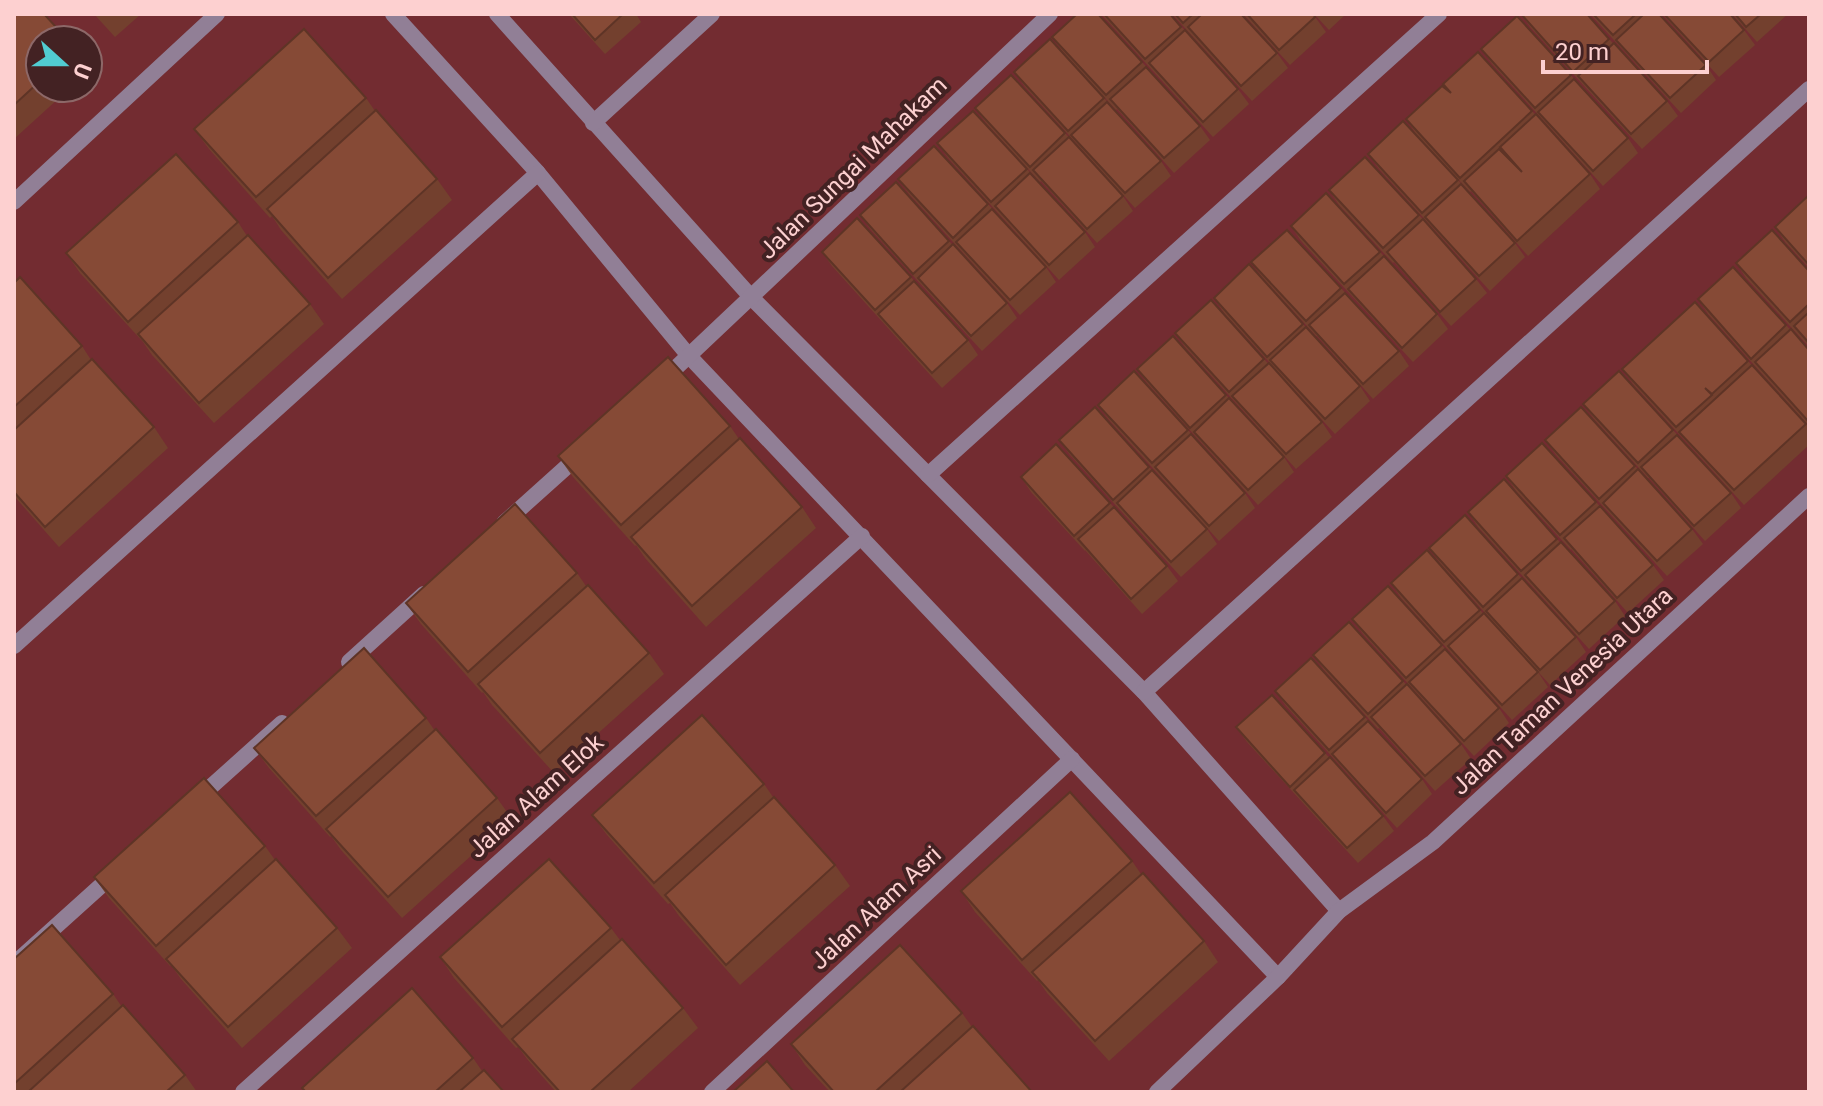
<svg xmlns="http://www.w3.org/2000/svg" width="1823" height="1106" viewBox="0 0 1823 1106" font-family="Roboto,sans-serif">
	<rect width="100%" height="100%" fill="#732c31"/>
	<g fill="none" stroke-linecap="round" stroke-linejoin="round">
		<g stroke="#917f96" stroke-width="16">
			<path d="M393 14 538 173 689 356 1278 977"/>
			<path d="M497 14 752 298 1144 692 1339 911"/>
			<path d="M593 123 712 14"/>
			<path d="M14 202 217 14"/>
			<path d="M662 381 1050 14"/>
			<path d="M928 475 1439 14"/>
			<path d="M504 523 582 453"/>
			<path d="M14 646 538 173"/>
			<path d="M349 662 424 594"/>
			<path d="M1144 692 1809 89"/>
			<path d="M195 801 282 723"/>
			<path d="M14 964 115 873"/>
			<path d="M243 1092 862 536"/>
			<path d="M712 1092 1072 759"/>
			<path d="M1157 1092 1278 977 1339 911 1433 842 1809 496"/>
		</g>
	</g>
	<g fill="#73402e">
		<path d="M14 14 40 40V88H70L14 139Z"/>
		<path d="M94 14H141L115 37Z"/>
		<path d="M569 14H636L641 22 605 54Z"/>
		<path d="M1101 14H1170L1238 89 1249 104 1213 137Z"/>
		<path d="M1172 14H1241L1277 53 1288 68 1252 101Z"/>
		<path d="M1243 14H1313L1326 32 1290 65Z"/>
		<path d="M1314 14H1346L1329 30Z"/>
		<path d="M1521 14 1609 39 1667 101 1678 116 1642 149 1530 27Z"/>
		<path d="M1590 14H1659L1706 65 1716 80 1681 113Z"/>
		<path d="M1662 14H1730L1744 30 1755 45 1719 77Z"/>
		<path d="M1732 14H1788L1757 42Z"/>
		<path d="M1517 16 1628 138 1638 153 1603 186 1492 64 1481 49Z"/>
		<path d="M1052 37 1142 62 1200 126 1210 140 1174 173 1117 109 1116 110 1063 52Z"/>
		<path d="M1014 72 1104 98 1161 161 1171 176 1135 208 1025 87Z"/>
		<path d="M1447 90 1532 111 1590 174 1600 189 1528 256 1471 191 1470 192 1416 134 1406 119Z"/>
		<path d="M366 98 375 111 437 179 452 200 342 299 281 230 272 216 270 218 209 149 194 129Z"/>
		<path d="M975 108 1065 133 1123 196 1133 211 1097 243 1041 181 1040 182 986 123Z"/>
		<path d="M937 143 1027 169 1085 232 1095 247 1059 280 948 158Z"/>
		<path d="M1368 154 1458 180 1515 243 1525 257 1490 291 1379 169Z"/>
		<path d="M898 179 988 204 1046 267 1056 282 1020 315 909 194Z"/>
		<path d="M1329 190 1419 215 1476 279 1487 293 1451 326 1394 262 1393 263 1339 205Z"/>
		<path d="M1326 193 1437 314 1448 329 1413 362 1301 241 1291 226Z"/>
		<path d="M1809 195V268L1785 242 1775 227Z"/>
		<path d="M860 215 949 241 1007 303 1017 318 982 351 871 230Z"/>
		<path d="M857 218 968 340 978 355 942 388 832 266 822 252Z"/>
		<path d="M238 222 247 236 310 304 324 324 214 423 152 355 143 342 80 273 66 253Z"/>
		<path d="M1251 262 1341 288 1399 351 1409 366 1373 399 1317 336H1316L1262 277Z"/>
		<path d="M1736 263 1809 271V347L1746 278Z"/>
		<path d="M14 283 82 346 91 360 154 427 168 448 59 547 14 496Z"/>
		<path d="M1214 298 1303 324 1360 386 1370 401 1335 434 1224 313Z"/>
		<path d="M1698 299 1786 325 1809 350V426L1708 314Z"/>
		<path d="M1175 333 1264 359 1322 422 1332 437 1296 469 1185 347Z"/>
		<path d="M1748 361 1806 424 1809 428V445L1744 505 1633 384 1622 369Z"/>
		<path d="M1137 369 1226 395 1284 457 1294 472 1258 505 1147 383Z"/>
		<path d="M1583 404 1673 430 1731 493 1741 508 1705 541 1649 478H1648L1594 419Z"/>
		<path d="M1098 405 1188 430 1245 493 1255 508 1219 541 1109 420Z"/>
		<path d="M730 426 739 439 802 507 816 528 706 627 645 558 636 545 635 546 573 477 558 456Z"/>
		<path d="M1059 440 1149 467 1207 529 1217 544 1181 577 1070 455Z"/>
		<path d="M1545 440 1635 466 1692 529 1703 544 1667 576 1556 455Z"/>
		<path d="M1506 476 1596 502 1653 565 1664 580 1628 613 1571 549V550L1516 491Z"/>
		<path d="M1021 477 1110 503 1167 566 1178 581 1142 614 1085 550V551L1031 492Z"/>
		<path d="M1468 512 1557 539 1615 601 1625 616 1589 649 1478 527Z"/>
		<path d="M1429 548 1518 574 1576 637 1586 652 1550 685 1440 563Z"/>
		<path d="M577 573 586 586 649 653 664 674 554 773 492 705 483 692 482 693 421 624 406 603Z"/>
		<path d="M1391 583 1480 610 1538 672 1548 687 1512 720 1401 598Z"/>
		<path d="M1388 586 1499 708 1509 723 1474 756 1363 634 1352 619Z"/>
		<path d="M1313 655 1403 681 1461 744 1471 759 1435 791 1379 728 1378 729 1324 670Z"/>
		<path d="M1275 691 1365 717 1422 779 1432 794 1397 828 1286 706Z"/>
		<path d="M426 718 435 731 497 798 512 819 402 918 341 850 331 836 330 837 269 768 254 748Z"/>
		<path d="M1236 727 1325 753 1383 816 1394 831 1358 863 1247 742Z"/>
		<path d="M764 784 773 797 835 865 850 886 740 985 679 916 670 903 668 904 607 835 592 815Z"/>
		<path d="M265 846 275 860 337 928 352 948 242 1048 181 979 171 965 170 966 109 898 94 877Z"/>
		<path d="M1132 861 1141 874 1204 941 1218 962 1109 1061 1047 993 1038 980 1037 981 975 912 961 891Z"/>
		<path d="M611 928 620 940 683 1008 698 1028 628 1092H556L527 1059 518 1047 516 1048 454 978 440 957Z"/>
		<path d="M14 959 113 994 122 1007 185 1075 197 1092H14Z"/>
		<path d="M962 1013 972 1027 1032 1092H830L805 1065 791 1044Z"/>
		<path d="M473 1058 482 1071 504 1092H305L302 1088Z"/>
	</g>
	<g fill="#864a36" stroke="#5e3426" stroke-width="2">
		<path d="M14 14H44L68 40H40V81L14 105Z"/>
		<path d="M572 14H623L595 40Z"/>
		<path d="M1077 14H1098L1142 62 1106 95 1052 37Z"/>
		<path d="M1104 14H1170L1181 27 1145 59Z"/>
		<path d="M1175 14H1193L1183 23Z"/>
		<path d="M1202 14H1241L1277 53 1241 86 1188 27Z"/>
		<path d="M1247 14H1313L1315 17 1279 50Z"/>
		<path d="M1521 14H1587L1609 39 1573 72Z"/>
		<path d="M1593 14H1636L1613 35Z"/>
		<path d="M1644 14H1659L1706 65 1670 98 1616 40Z"/>
		<path d="M1664 14H1730L1744 30 1709 62Z"/>
		<path d="M1735 14H1761L1746 27Z"/>
		<path d="M1517 16 1571 75 1535 108 1481 49Z"/>
		<path d="M304 29 366 98 256 197 194 129Z"/>
		<path d="M1185 30 1238 89 1203 122 1149 63Z"/>
		<path d="M1050 39 1104 98 1068 131 1014 72Z"/>
		<path d="M1614 43 1667 101 1631 134 1578 76Z"/>
		<path d="M1478 52 1532 111 1460 178 1406 119 1442 86 1451 93 1443 84Z"/>
		<path d="M1146 67 1200 126 1164 158 1110 99Z"/>
		<path d="M1011 75 1065 133 1030 167 975 108Z"/>
		<path d="M1574 79 1628 138 1593 171 1538 112Z"/>
		<path d="M1107 102 1161 161 1125 193 1071 135Z"/>
		<path d="M376 110 437 179 328 278 267 209Z"/>
		<path d="M973 111 1027 169 991 202 937 143Z"/>
		<path d="M1536 114 1590 174 1517 241 1464 181 1499 149 1522 172 1500 147Z"/>
		<path d="M1403 121 1458 180 1422 213 1368 154Z"/>
		<path d="M1069 137 1123 196 1087 229 1033 170Z"/>
		<path d="M934 146 988 204 953 238 898 179Z"/>
		<path d="M176 154 238 222 128 322 66 253Z"/>
		<path d="M1365 157 1419 215 1383 248 1329 190Z"/>
		<path d="M1030 173 1085 232 1049 265 995 206Z"/>
		<path d="M896 182 949 241 913 274 860 215Z"/>
		<path d="M1461 184 1515 243 1479 276 1425 217Z"/>
		<path d="M1326 193 1380 252 1344 284 1291 226Z"/>
		<path d="M1809 195V265L1775 227Z"/>
		<path d="M992 209 1046 267 1010 300 956 242Z"/>
		<path d="M857 218 911 277 875 310 822 252Z"/>
		<path d="M1423 219 1476 279 1440 312 1387 252Z"/>
		<path d="M1287 230 1341 288 1306 321 1251 262Z"/>
		<path d="M1772 230 1809 271V304L1790 322 1736 263Z"/>
		<path d="M248 235 310 304 199 403 138 334Z"/>
		<path d="M953 244 1007 303 971 336 918 278Z"/>
		<path d="M1384 256 1437 314 1402 348 1348 289Z"/>
		<path d="M1249 264 1303 324 1267 357 1214 298Z"/>
		<path d="M1733 267 1786 325 1751 359 1698 299Z"/>
		<path d="M20 277 82 346 14 407V283Z"/>
		<path d="M914 281 968 340 932 373 878 314Z"/>
		<path d="M1345 293 1399 351 1363 384 1309 325Z"/>
		<path d="M1211 300 1264 359 1229 392 1175 333Z"/>
		<path d="M1695 302 1748 361 1712 394 1705 388 1712 395 1676 427 1622 369Z"/>
		<path d="M1809 312V343L1794 326Z"/>
		<path d="M1306 327 1360 386 1325 419 1270 360Z"/>
		<path d="M1791 329 1809 350V420L1808 421 1755 362Z"/>
		<path d="M1173 336 1226 395 1190 428 1137 369Z"/>
		<path d="M668 357 730 426 621 525 558 456Z"/>
		<path d="M92 359 154 427 45 527 14 492V430Z"/>
		<path d="M1269 363 1322 422 1286 454 1232 396Z"/>
		<path d="M1752 365 1806 424 1734 490 1679 432Z"/>
		<path d="M1134 371 1188 430 1152 463 1098 405Z"/>
		<path d="M1619 371 1673 430 1638 463 1583 404Z"/>
		<path d="M1229 398 1284 457 1248 490 1194 432Z"/>
		<path d="M1095 407 1149 467 1113 500 1059 440Z"/>
		<path d="M1581 407 1635 466 1599 499 1545 440Z"/>
		<path d="M1191 434 1245 493 1209 526 1155 467Z"/>
		<path d="M1677 435 1731 493 1694 526 1641 467Z"/>
		<path d="M740 438 802 507 692 606 631 537Z"/>
		<path d="M1542 443 1596 502 1560 535 1506 476Z"/>
		<path d="M1056 444 1110 503 1074 536 1021 477Z"/>
		<path d="M1638 469 1692 529 1657 561 1603 503Z"/>
		<path d="M1152 470 1207 529 1171 562 1117 503Z"/>
		<path d="M1504 479 1557 539 1521 571 1468 512Z"/>
		<path d="M515 504 577 573 468 672 406 603Z"/>
		<path d="M1600 506 1653 565 1617 598 1564 538Z"/>
		<path d="M1114 507 1167 566 1131 599 1078 539Z"/>
		<path d="M1465 515 1518 574 1483 607 1429 548Z"/>
		<path d="M1561 542 1615 601 1579 634 1525 575Z"/>
		<path d="M1427 550 1480 610 1444 642 1391 583Z"/>
		<path d="M1522 578 1576 637 1540 670 1486 611Z"/>
		<path d="M588 585 649 653 540 753 478 684Z"/>
		<path d="M1388 586 1442 645 1406 678 1352 619Z"/>
		<path d="M1484 613 1538 672 1502 705 1448 646Z"/>
		<path d="M1349 622 1403 681 1368 714 1313 655Z"/>
		<path d="M364 648 426 718 316 816 254 748Z"/>
		<path d="M1445 649 1499 708 1464 741 1409 682Z"/>
		<path d="M1311 658 1365 717 1329 750 1275 691Z"/>
		<path d="M1407 684 1461 744 1425 776 1371 717Z"/>
		<path d="M1272 695 1325 753 1290 787 1236 727Z"/>
		<path d="M702 715 764 784 654 883 592 815Z"/>
		<path d="M1368 721 1422 779 1386 813 1332 754Z"/>
		<path d="M436 729 497 798 388 897 326 829Z"/>
		<path d="M1330 757 1383 816 1347 848 1294 790Z"/>
		<path d="M204 778 265 846 156 946 94 877Z"/>
		<path d="M1070 792 1132 861 1022 960 961 891Z"/>
		<path d="M774 797 835 865 726 965 665 895Z"/>
		<path d="M276 859 337 928 228 1027 166 959Z"/>
		<path d="M549 859 611 928 502 1027 440 957Z"/>
		<path d="M1143 873 1204 941 1095 1041 1032 972Z"/>
		<path d="M52 925 113 994 14 1084V959Z"/>
		<path d="M622 939 683 1008 590 1092H560L512 1039Z"/>
		<path d="M900 945 962 1013 875 1092H834L791 1044Z"/>
		<path d="M412 988 473 1058 435 1092H306L302 1088Z"/>
		<path d="M123 1005 185 1075 166 1092H28Z"/>
		<path d="M973 1026 1032 1092H900Z"/>
		<path d="M767 1061 794 1092H733Z"/>
		<path d="M484 1070 504 1092H459Z"/>
	</g>
	<g text-anchor="middle" stroke-width="8" stroke-linejoin="round" paint-order="stroke">
		<g font-size="24" fill="#fdd0d0" stroke="#432223">
			<text transform="translate(853 168) rotate(-44)" y="8">Jalan Sungai Mahakam</text>
			<text transform="translate(1562 691) rotate(-43)" y="8">Jalan Taman Venesia Utara</text>
			<text transform="translate(536 796) rotate(-42)" y="8">Jalan Alam Elok</text>
			<text transform="translate(876 908) rotate(-43)" y="8">Jalan Alam Asri</text>
		</g>
	</g>
	<rect width="1823" height="1106" fill="none" stroke="#fdd0d0" stroke-width="32"/>
	<g transform="translate(64 64) rotate(111)"><circle r="38" fill="#432223" stroke="#8d6868" stroke-width="2"/>
	<path d="M0-6L14 30L0 20L-14 30Z" fill="#51ccd1"/>
	<text y="-12" font-size="22" font-weight="bold" text-anchor="middle" fill="#fdd0d0">U</text>
	</g>
	<path d="M1543 60v12h164v-12" fill="none" stroke="#fdd0d0" stroke-width="4"/>
	<text x="1555" y="60" font-size="24" fill="#fdd0d0" stroke="#432223" stroke-width="6" paint-order="stroke">20 m</text>
</svg>
